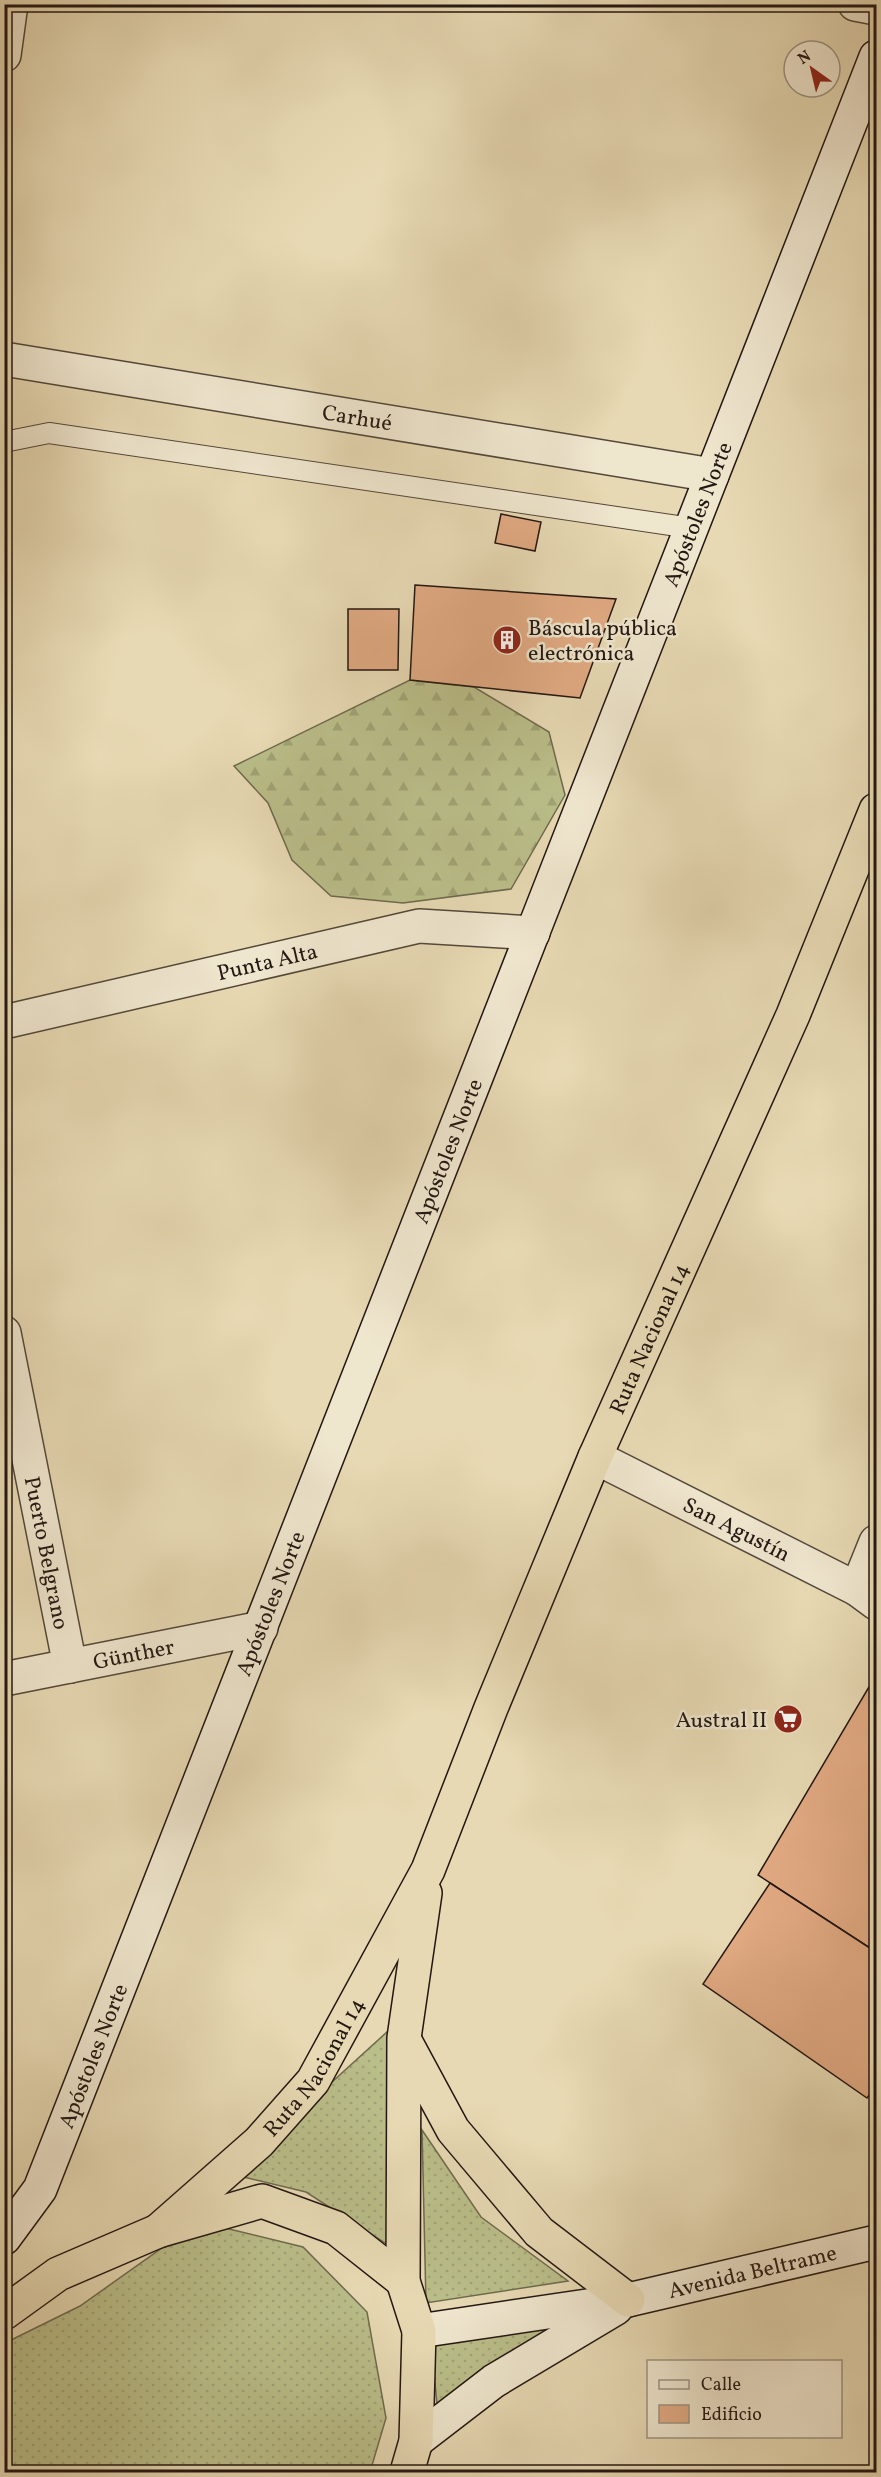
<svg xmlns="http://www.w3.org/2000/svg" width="881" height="2477" viewBox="0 0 881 2477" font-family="Vollkorn,serif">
	<defs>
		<pattern id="grass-dots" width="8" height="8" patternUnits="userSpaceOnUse" patternTransform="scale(1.5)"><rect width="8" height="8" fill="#babe89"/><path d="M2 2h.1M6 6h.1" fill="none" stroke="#a0a375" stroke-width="1.8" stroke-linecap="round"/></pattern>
		<pattern id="forest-firs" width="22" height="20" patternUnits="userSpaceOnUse" patternTransform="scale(1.5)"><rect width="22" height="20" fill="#babe89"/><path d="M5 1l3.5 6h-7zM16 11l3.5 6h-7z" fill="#a0a375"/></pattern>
	</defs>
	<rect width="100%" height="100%" fill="#e7d9b3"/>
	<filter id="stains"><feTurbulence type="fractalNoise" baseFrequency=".00333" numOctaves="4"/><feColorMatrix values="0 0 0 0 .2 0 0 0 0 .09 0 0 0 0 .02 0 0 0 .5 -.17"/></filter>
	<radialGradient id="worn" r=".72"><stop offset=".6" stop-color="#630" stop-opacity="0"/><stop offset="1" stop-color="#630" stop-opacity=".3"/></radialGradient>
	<g fill="url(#grass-dots)" stroke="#6e6a4e" stroke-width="1.5">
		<path d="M399 2021 388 2245 306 2192 231 2174Z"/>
		<path d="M422 2130 481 2217 568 2281 426 2303Z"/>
		<path d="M225 2228 303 2247 367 2312 386 2418 370 2472H5V2343L80 2306 162 2248Z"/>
		<path d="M556 2324 437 2404 431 2342Z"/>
	</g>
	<path fill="url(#forest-firs)" stroke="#6e6a4e" stroke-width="1.5" d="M410 680 474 687 549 732 565 795 511 889 403 903 331 896 292 860 268 803 234 766Z"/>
	<g fill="#e1aa83" stroke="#231712" stroke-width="1.5">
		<path d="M501 514 541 522 535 551 495 543Z"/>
		<path d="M415 585 616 599 580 698 410 680Z"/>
		<path d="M348 609H399L398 670H348Z"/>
		<path d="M876 1675V1952L758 1875Z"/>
		<path d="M770 1883 876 1952V2086L867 2098 703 1984Z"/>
	</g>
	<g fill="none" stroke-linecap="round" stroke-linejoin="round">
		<g stroke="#54483a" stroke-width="22">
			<path id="lane" d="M4 442 49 433 691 528"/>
		</g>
		<g stroke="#54483a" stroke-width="36">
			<g id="street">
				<path d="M855 4 876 8"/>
				<path d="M4 55 11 4"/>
				<path id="s1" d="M4 359 712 475"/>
				<path id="s2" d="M4 1022 419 926 533 933"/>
				<path id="s3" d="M4 1333 70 1666"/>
				<path id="s4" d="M595 1457 857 1589 876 1603"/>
				<path d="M857 1589 876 1542"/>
				<path id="s5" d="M4 1679 261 1628"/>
			</g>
		</g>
		<g stroke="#231712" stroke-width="36">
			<g id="secondary">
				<path id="s6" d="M4 2238 40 2189 876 57"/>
				<path id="s7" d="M419 2331 628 2300 876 2242"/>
				<path d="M416 2441 494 2381 616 2308"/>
			</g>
		</g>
		<g stroke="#231712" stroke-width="36">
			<g id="highway">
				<path d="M405 2041 453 2130 539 2232 628 2300"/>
				<path id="s8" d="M158 2231 259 2142 313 2081 428 1870 491 1708 595 1457 793 1015 876 810"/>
				<path d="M4 2313 58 2274 158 2231 262 2201 336 2228 403 2281"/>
				<path d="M407 2472 416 2441 419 2331 403 2281 404 2038 425 1893"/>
			</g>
		</g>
		<use href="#lane" stroke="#efe6ce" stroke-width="20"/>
		<use href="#street" stroke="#efe6ce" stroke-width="33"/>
		<use href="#secondary" stroke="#efe6ce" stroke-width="33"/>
		<use href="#highway" stroke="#e7d9b3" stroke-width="33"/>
	</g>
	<defs>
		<g id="building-disc" transform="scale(1.5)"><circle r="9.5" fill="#8f2418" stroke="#efe6ce"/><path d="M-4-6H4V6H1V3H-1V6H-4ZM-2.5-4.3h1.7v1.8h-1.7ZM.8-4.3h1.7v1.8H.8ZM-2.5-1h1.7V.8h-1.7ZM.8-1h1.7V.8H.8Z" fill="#fff"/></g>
		<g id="supermarket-disc" transform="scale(1.5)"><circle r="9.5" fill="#8f2418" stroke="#efe6ce"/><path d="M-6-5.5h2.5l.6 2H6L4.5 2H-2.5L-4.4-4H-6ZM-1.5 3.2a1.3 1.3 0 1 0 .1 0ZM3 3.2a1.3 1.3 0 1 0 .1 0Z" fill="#fff"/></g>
	</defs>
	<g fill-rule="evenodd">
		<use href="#building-disc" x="507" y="640"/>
		<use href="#supermarket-disc" x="788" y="1719"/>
	</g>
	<g text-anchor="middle" stroke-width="5" stroke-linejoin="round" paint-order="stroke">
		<g font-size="22" fill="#231712" stroke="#efe6ce">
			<text dy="8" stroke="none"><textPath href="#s1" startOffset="358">Carhué</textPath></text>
			<text dy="8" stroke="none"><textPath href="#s6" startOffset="1860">Apóstoles Norte</textPath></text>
			<text dy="8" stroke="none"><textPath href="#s2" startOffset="270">Punta Alta</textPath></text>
			<text dy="8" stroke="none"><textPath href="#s6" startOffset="1176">Apóstoles Norte</textPath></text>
			<text dy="8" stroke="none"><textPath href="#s8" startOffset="1032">Ruta Nacional 14</textPath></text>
			<text dy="8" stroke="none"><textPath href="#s4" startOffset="159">San Agustín</textPath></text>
			<text dy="8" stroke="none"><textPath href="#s3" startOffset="224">Puerto Belgrano</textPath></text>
			<text dy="8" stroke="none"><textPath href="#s6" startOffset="690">Apóstoles Norte</textPath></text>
			<text dy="8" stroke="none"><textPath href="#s5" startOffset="132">Günther</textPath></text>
			<text dy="8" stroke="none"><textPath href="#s6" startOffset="204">Apóstoles Norte</textPath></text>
			<text dy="8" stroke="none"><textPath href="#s8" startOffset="228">Ruta Nacional 14</textPath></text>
			<text dy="8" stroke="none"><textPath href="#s7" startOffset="339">Avenida Beltrame</textPath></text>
		</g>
		<g font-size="22" fill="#231712" stroke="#efe6ce" text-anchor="start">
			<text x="528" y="635">Báscula pública<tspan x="528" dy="25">electrónica</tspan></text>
			<text x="767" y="1727" text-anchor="end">Austral II</text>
		</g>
	</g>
	<rect width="881" height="2477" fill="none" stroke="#e7d9b3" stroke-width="24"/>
	<rect x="6" y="6" width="869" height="2465" fill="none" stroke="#231712" stroke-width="3"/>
	<rect x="12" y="12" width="857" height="2453" fill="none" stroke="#231712" stroke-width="1.5"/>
	<rect x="647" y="2360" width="195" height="78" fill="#efe6ce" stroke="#9d9383" stroke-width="1.5"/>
	<rect x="659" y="2380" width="30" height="9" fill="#efe6ce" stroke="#9d9383" stroke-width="1.5"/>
	<text x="701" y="2390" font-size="18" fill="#231712">Calle</text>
	<rect x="659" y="2405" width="30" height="18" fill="#e1aa83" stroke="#9d9383" stroke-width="1.5"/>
	<text x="701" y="2420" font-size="18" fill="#231712">Edificio</text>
	<g transform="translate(812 69) rotate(326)"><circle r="28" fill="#efe6ce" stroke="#9d9383" stroke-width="1.5"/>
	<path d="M0-4.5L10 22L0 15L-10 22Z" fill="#8f2418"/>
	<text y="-9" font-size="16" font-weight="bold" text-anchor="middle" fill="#231712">N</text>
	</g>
	<rect width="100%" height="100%" filter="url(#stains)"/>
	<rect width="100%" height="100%" fill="url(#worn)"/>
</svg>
